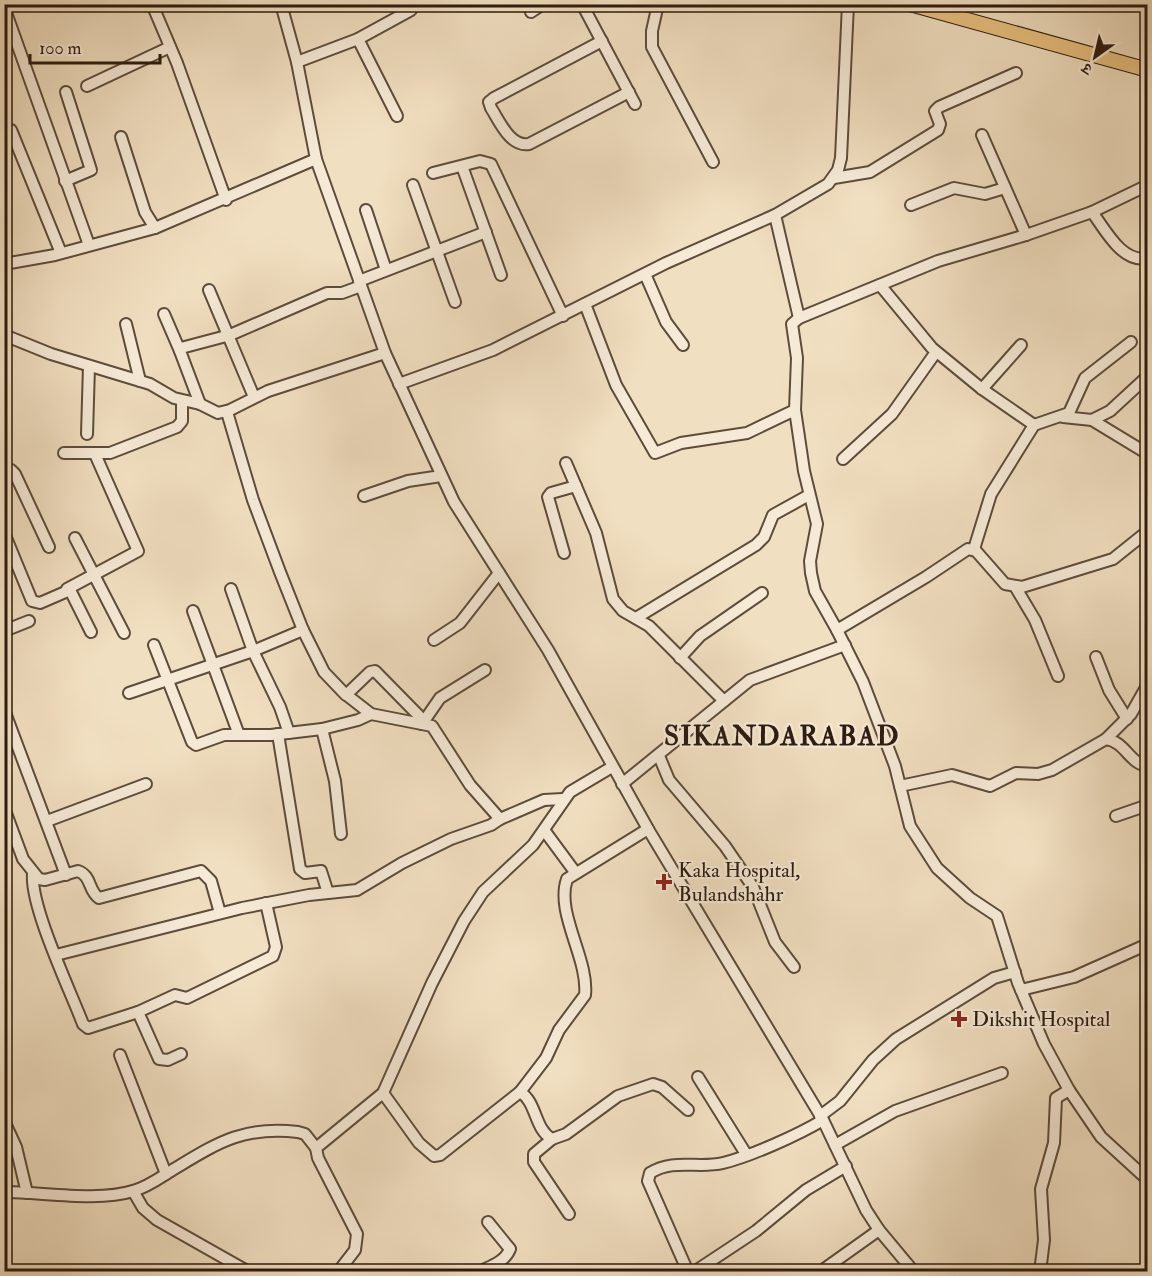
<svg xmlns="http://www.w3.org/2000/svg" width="1152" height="1276" viewBox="0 0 1152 1276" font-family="'IM FELL Double Pica','Noto Serif Devanagari',serif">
	<rect width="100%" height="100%" fill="#f1dfc1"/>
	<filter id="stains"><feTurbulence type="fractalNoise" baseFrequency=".00333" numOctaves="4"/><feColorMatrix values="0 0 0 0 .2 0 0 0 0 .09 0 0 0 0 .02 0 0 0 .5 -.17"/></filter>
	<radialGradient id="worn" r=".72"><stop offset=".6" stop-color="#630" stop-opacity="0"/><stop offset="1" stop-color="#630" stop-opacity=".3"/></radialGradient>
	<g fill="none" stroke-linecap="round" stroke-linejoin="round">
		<g stroke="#5c4c3c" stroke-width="14">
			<g id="minor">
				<path d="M152 4 177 63 226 200"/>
				<path d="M281 4 297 62 316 159 385 353 454 502 548 650 648 829 823 1120 866 1210 879 1230 914 1272"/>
				<path d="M582 4 635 104"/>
				<path d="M658 4 652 31V47L713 162"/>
				<path d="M4 7 89 245"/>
				<path d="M531 12 543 4"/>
				<path d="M358 39 397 116"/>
				<path d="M602 41 494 98 489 102 491 108C500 122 510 147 529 144L629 92"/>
				<path d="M297 62 358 39 411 10"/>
				<path d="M87 86 170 47"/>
				<path d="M11 130 61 253"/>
				<path d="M982 135 1026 235"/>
				<path d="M121 137 145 212 155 228"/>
				<path d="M462 166 501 275"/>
				<path d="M433 173 480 161 491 164 563 316"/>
				<path d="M834 178 870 172 938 130 940 124 935 111 939 107 1016 73"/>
				<path d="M65 181 91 170 66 92"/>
				<path d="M413 185 455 302"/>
				<path d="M911 205 954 188 985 194 1005 188"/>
				<path d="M366 210 386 270"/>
				<path d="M1092 212C1105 229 1122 264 1148 258"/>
				<path d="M775 215 799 318 938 261 1026 235 1092 212 1148 185"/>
				<path d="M4 264 55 255 155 228 316 159"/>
				<path d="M645 274 666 322 683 345"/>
				<path d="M359 281 486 232"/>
				<path d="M880 285 932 348 982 389 1034 425 991 494 974 549"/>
				<path d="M209 290 254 397"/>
				<path d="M585 304 616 385 655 453 681 443 747 433 795 410"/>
				<path d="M164 314 180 351"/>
				<path d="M799 318 792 324 797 358 795 410 804 471 817 524 810 561 811 573 815 591 837 630 926 577 968 549 976 551 1005 584 1022 587 1113 559 1148 531"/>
				<path d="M126 324 140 381"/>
				<path d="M4 335 51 354 150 384 174 398 200 404 218 413 230 410 268 391 385 353"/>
				<path d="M399 384 493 350 666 263 775 215 828 184 838 170 841 158 848 4"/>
				<path d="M982 389 1021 345"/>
				<path d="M200 404 180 351 181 348 230 335 327 293H342L361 286"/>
				<path d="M227 412 253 500 280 572 303 630 324 672 344 693 371 714 432 726 470 785 500 819 544 800 563 799"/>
				<path d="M1063 417 1092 420 1148 454"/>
				<path d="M1092 420 1110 411 1148 376"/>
				<path d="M1034 425 1069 413 1085 378 1131 342"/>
				<path d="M87 434 89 366"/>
				<path d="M64 453H110L177 427 182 421V401"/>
				<path d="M843 459 892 414 936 352"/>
				<path d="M566 463 596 533 613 599 623 611 649 626 724 701"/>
				<path d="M4 471 11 470 15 474 49 547"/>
				<path d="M364 496 408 481 441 476"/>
				<path d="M4 533 32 601 40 603 70 590 91 632"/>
				<path d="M75 538 124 633"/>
				<path d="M564 553 548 497 551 493 576 486"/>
				<path d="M1016 588 1035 620 1058 676"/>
				<path d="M67 589 138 551 95 454"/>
				<path d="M231 589 253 651 280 707 289 733"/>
				<path d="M193 611 239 735"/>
				<path d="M636 618 756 545 764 537 773 515 809 495"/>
				<path d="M837 630 863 682 895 766 910 826 937 868 970 898 997 916 1018 983 1044 1044 1069 1090 1101 1137 1148 1180"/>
				<path d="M4 631 29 621"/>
				<path d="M434 640 460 623 499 573"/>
				<path d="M154 645 192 742 196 745 224 735H271L322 729 358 720 371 714"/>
				<path d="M1096 657 1109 690 1127 719"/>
				<path d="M680 658 700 636 762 593"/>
				<path d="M129 693 253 651 303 630"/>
				<path d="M346 695 370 672 375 671 424 721"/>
				<path d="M4 710 66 875"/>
				<path d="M422 724 440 698 485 670"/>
				<path d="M322 729 335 781 341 834"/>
				<path d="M278 734 300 869 305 873 321 871 328 893"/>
				<path d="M1106 739 1131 714 1148 684"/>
				<path d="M659 756 669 780 725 846 753 887 775 942 794 967"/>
				<path d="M622 784 750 680 845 645"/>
				<path d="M900 786 952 775 990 786 1016 773 1038 774 1052 770 1106 739C1126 742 1129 764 1148 766"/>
				<path d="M4 808 23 859 39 879 45 880 78 871C92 876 88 891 99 898L201 871 211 881 220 913"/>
				<path d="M1116 816 1148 805"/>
				<path d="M47 821 146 784"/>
				<path d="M544 830 575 872"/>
				<path d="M33 874C30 906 70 990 83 1024L88 1028 138 1012 175 995 187 998 273 956 276 947 266 903"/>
				<path d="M56 955 242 908 309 895 357 890 402 863 451 839 491 825 500 819"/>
				<path d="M1021 990 1074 977 1148 944"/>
				<path d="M138 1012 159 1059 168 1060 181 1054"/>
				<path d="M120 1055 166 1174"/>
				<path d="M698 1077 746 1154"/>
				<path d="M520 1092 546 1058 559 1030 585 995C589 959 555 913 567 879L648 829"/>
				<path d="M383 1093 419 1143 434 1156 440 1155 520 1092C537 1102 534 1129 552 1139L566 1134 618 1096 653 1084 662 1087 688 1110"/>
				<path d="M820 1116 840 1101 873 1060 896 1039 994 978 1015 972"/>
				<path d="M4 1121 16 1147 27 1193"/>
				<path d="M552 1139 534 1154V1162L569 1214"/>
				<path d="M835 1145 895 1111 1002 1073"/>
				<path d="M133 1191 143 1208 157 1220 249 1272"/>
				<path d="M4 1192C42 1192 98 1202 133 1191 148 1187 161 1177 174 1169 219 1142 243 1126 298 1132L305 1134 316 1148"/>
				<path d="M338 1272 355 1250 357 1234 318 1158 316 1148 383 1093 432 983 464 921 483 892 533 845 570 792 612 767"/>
				<path d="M479 1272C491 1266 505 1262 510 1249L488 1222"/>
				<path d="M688 1272 648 1181 650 1173C674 1158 698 1169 723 1163 751 1156 798 1135 823 1120"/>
				<path d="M694 1272 756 1231 806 1190 846 1166"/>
				<path d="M820 1272 879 1230"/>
				<path d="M1040 1272 1044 1240 1041 1189 1054 1143 1056 1098 1069 1090"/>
			</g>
		</g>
		<g stroke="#2b1b10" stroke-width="16">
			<path id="major" d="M910 4 1148 70"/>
		</g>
		<use href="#minor" stroke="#f6ead7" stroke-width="10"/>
		<use href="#major" stroke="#e8c080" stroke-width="14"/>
	</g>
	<g fill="#8f2418" stroke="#f6ead7" stroke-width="2">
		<path d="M661 873h6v6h6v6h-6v6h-6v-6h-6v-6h6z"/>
		<path d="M956 1010h6v6h6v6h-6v6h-6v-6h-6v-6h6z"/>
	</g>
	<g text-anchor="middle" stroke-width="4.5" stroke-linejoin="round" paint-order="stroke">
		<g font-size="21" fill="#2b1b10" stroke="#f6ead7" text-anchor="start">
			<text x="678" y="877">Kaka Hospital,<tspan x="678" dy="24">Bulandshahr</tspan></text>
			<text x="972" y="1026">Dikshit Hospital</text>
		</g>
		<g font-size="27" font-weight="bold" letter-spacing="1.5" fill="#2b1b10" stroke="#f6ead7">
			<text x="782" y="745">SIKANDARABAD</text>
		</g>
	</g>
	<rect width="1152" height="1276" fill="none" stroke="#f1dfc1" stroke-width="24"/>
	<rect x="6" y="6" width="1140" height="1264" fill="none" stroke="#2b1b10" stroke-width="3"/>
	<rect x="12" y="12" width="1128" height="1252" fill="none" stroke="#2b1b10" stroke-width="1.5"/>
	<g transform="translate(1095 57) rotate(214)" stroke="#f6ead7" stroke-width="4.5" paint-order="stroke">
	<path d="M0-4.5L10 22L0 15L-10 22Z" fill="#2b1b10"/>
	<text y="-9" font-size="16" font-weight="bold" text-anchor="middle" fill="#2b1b10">उ</text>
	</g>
	<path d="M30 54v9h130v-9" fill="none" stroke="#2b1b10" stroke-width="3"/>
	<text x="39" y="54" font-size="18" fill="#2b1b10" stroke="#f6ead7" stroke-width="4.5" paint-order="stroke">100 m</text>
	<rect width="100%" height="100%" filter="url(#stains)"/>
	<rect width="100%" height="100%" fill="url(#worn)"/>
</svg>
